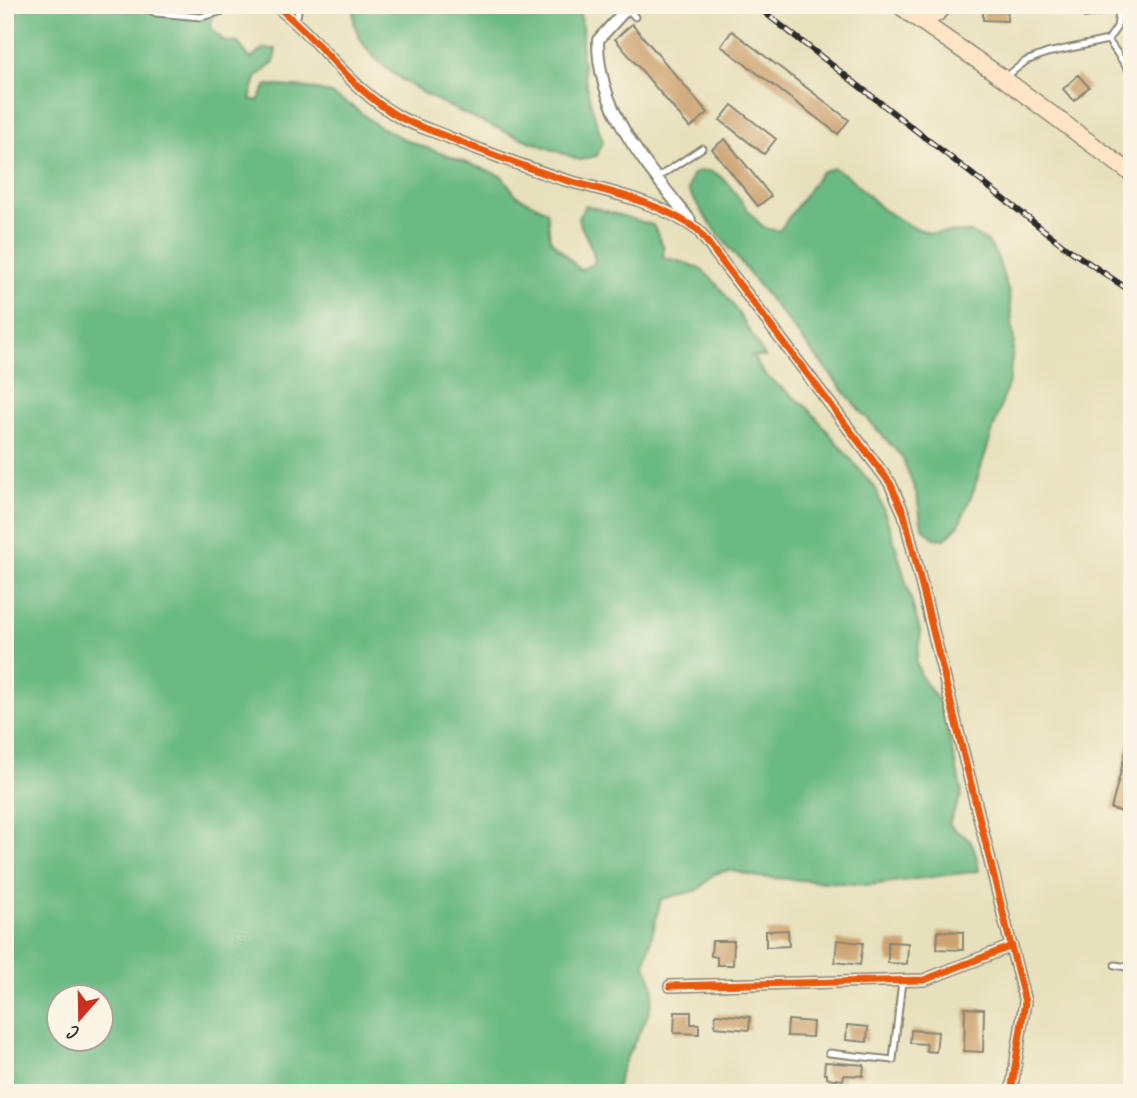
<svg xmlns="http://www.w3.org/2000/svg" width="1137" height="1098" viewBox="0 0 1137 1098" font-family="Caveat,sans-serif">
	<rect width="100%" height="100%" fill="#fcf5e5"/>
	<filter id="ink" filterUnits="userSpaceOnUse"><feTurbulence type="fractalNoise" baseFrequency=".0143" numOctaves="2"/><feDisplacementMap in="SourceGraphic" scale="14" xChannelSelector="R" yChannelSelector="G"/><feConvolveMatrix kernelMatrix="1 2 1 2 8 2 1 2 1" color-interpolation-filters="sRGB"/></filter>
	<filter id="wash" filterUnits="userSpaceOnUse"><feTurbulence type="fractalNoise" baseFrequency=".00686" numOctaves="4" result="noise"/><feDisplacementMap in="SourceGraphic" scale="28" xChannelSelector="R" yChannelSelector="G"/><feGaussianBlur stdDeviation="1.57" result="paint"/><feColorMatrix in="noise" values="0 0 0 0 0 0 0 0 0 0 0 0 0 0 0 0 0 1.4 0 .05"/><feComposite in="paint" operator="in"/></filter>
	<g filter="url(#wash)">
		<rect width="100%" height="100%" fill="#e7e0bc"/>
		<g fill="#6cba83" stroke="#4c7257" stroke-width="2" fill-rule="evenodd">
			<path d="M5 5H214L211 28 225 42H237L251 59 262 49H276L274 62 256 78 250 99 258 101 267 85 308 88 329 93 352 106 378 126 408 141 502 176 517 196 547 211 550 239 580 270 595 263C594 247 584 235 578 219L585 205 653 225 664 248 663 258C678 260 692 263 704 272 726 289 751 333 765 357L752 356 765 375 808 408 876 489 893 537 921 634 916 662 922 678 940 703 959 778 962 794 949 823C954 833 960 831 967 838 976 845 977 861 979 871L870 885 758 877 729 870 714 874 698 890 661 899 645 964C649 975 655 984 653 995 648 1030 619 1057 616 1093H5ZM60 996H102V1038H60Z"/>
			<path d="M355 5H573C588 18 580 40 582 57 585 85 593 114 603 141L597 156 580 160C524 138 364 87 354 21 354 14 352 11 355 5Z"/>
			<path d="M834 168 848 176 882 209 910 226 930 233 970 232 989 243 998 259 1009 294 1014 341 1009 381 973 492 959 525 945 539 934 538 922 527 917 495 902 457 856 406 748 272 704 215 688 190 692 175C724 155 741 211 764 227 769 230 775 230 780 230L821 172Z"/>
		</g>
		<g id="blocks">
			<g fill="#cca270">
				<path d="M983 5H1008L1007 21 983 20Z"/>
				<path d="M1082 5H1099L1100 16 1084 18Z"/>
				<path d="M632 24 708 113 690 128 615 39Z"/>
				<path d="M732 31 849 120 838 134 721 46Z"/>
				<path d="M1078 75 1089 87 1074 101 1063 89Z"/>
				<path d="M732 105 776 139 764 154 720 120Z"/>
				<path d="M725 139 771 196 758 206 712 149Z"/>
				<path d="M1131 732H1132V814L1111 809Z"/>
				<path d="M788 930 789 946 766 947V931Z"/>
				<path d="M938 931 963 932V950L937 949Z"/>
				<path d="M837 940 863 943 860 965 835 962Z"/>
				<path d="M712 941H734L733 965H717V957L711 956Z"/>
				<path d="M888 942 908 943 907 964 888 963Z"/>
				<path d="M965 1008 984 1009 983 1052 964 1051Z"/>
				<path d="M675 1012H691V1024H699V1034L674 1033Z"/>
				<path d="M716 1014 750 1017 749 1030 715 1027Z"/>
				<path d="M788 1020 813 1022 812 1037 787 1036Z"/>
				<path d="M847 1025 868 1027 867 1042 846 1040Z"/>
				<path d="M911 1030 938 1032 936 1052 926 1051 927 1044 910 1043Z"/>
				<path d="M825 1062 864 1065 863 1076 844 1075 843 1080 827 1078V1074H824Z"/>
			</g>
		</g>
	</g>
	<g filter="url(#ink)">
		<use href="#blocks" fill-opacity="0" stroke="#898674" stroke-width="2"/>
		<g fill="none" stroke-linecap="round" stroke-linejoin="round">
			<g stroke="#898674" stroke-width="9">
				<g id="lane">
					<path d="M139 5 156 13 201 17 246 5"/>
					<path d="M627 8 635 17"/>
					<path d="M296 22 299 5"/>
					<path d="M1108 40 1132 75"/>
					<path d="M1007 76 1026 61 1047 53 1108 40 1117 27 1120 5"/>
					<path d="M657 178 702 148"/>
					<path d="M1115 965 1132 968"/>
					<path d="M829 1053 893 1060 902 981"/>
				</g>
			</g>
			<g stroke="#898674" stroke-width="14">
				<g id="street">
					<path d="M275 5C320 39 350 90 401 118 416 126 434 131 450 138 488 153 526 168 565 180 613 193 657 201 698 230L890 483 904 514 1025 1002 1011 1093"/>
					<path d="M630 5 598 40C597 111 648 167 690 220"/>
					<path d="M670 986 924 980 1012 946"/>
				</g>
			</g>
			<g stroke="#898674" stroke-width="19">
				<g id="secondary">
					<path d="M899 5C914 17 931 24 945 5"/>
					<path d="M909 13 1003 78 1132 174"/>
				</g>
			</g>
			<use href="#lane" stroke="#fff" stroke-width="5"/>
			<use href="#street" stroke="#fff" stroke-width="10"/>
			<use href="#secondary" stroke="#ffe4c6" stroke-width="16"/>
			<g stroke="#2b2b2b" stroke-width="6">
				<path id="rail" d="M755 5 1068 249 1132 292"/>
			</g>
			<use href="#rail" stroke="#fcf5e5" stroke-width="3.5" stroke-dasharray="10" stroke-linecap="butt"/>
			<g stroke="#fcf5e5" stroke-width="11">
				<g id="cycleway">
					<path d="M275 5C320 39 350 90 401 118 416 126 434 131 450 138 488 153 526 168 565 180 613 193 657 201 698 230L890 483 904 514 1025 1002 1011 1093"/>
					<path d="M670 986 924 980 1012 946"/>
				</g>
			</g>
			<use href="#cycleway" stroke="#e8590c" stroke-width="7"/>
		</g>
	</g>
	<rect width="1137" height="1098" fill="none" stroke="#fcf5e5" stroke-width="28"/>
	<g transform="translate(80 1018) rotate(200)"><circle r="33" fill="#fcf5e5" stroke="#a8a49b" stroke-width="2"/>
	<path d="M0-5L12 26L0 18L-12 26Z" fill="#c8321e"/>
	<text y="-10" font-size="19" font-weight="bold" text-anchor="middle" fill="#2b2b2b">С</text>
	</g>
</svg>
